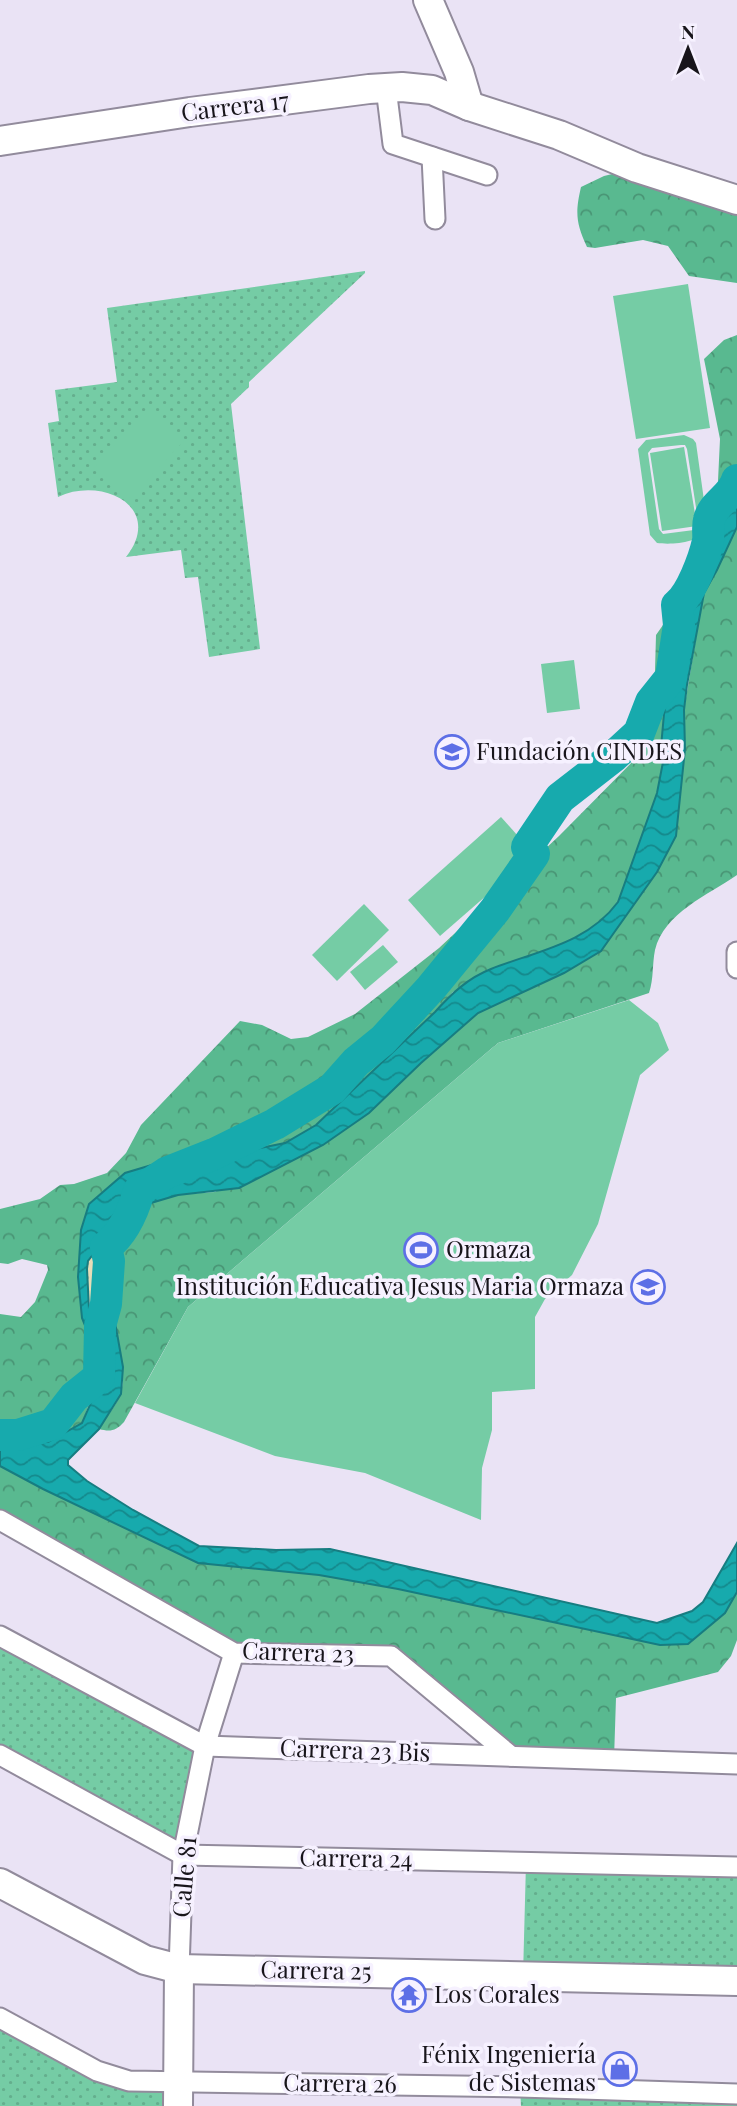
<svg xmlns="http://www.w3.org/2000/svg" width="737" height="2106" viewBox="0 0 737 2106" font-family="'Playfair Display',serif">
	<defs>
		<pattern id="forest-crowns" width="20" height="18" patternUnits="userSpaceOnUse" patternTransform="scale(1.75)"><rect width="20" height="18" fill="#59b990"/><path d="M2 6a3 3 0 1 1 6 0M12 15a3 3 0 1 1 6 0" fill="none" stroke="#499575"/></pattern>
		<pattern id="sand-dots" width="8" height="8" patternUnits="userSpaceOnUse" patternTransform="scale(1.75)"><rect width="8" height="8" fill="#e7ddb8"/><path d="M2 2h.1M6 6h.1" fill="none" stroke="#c5bd9e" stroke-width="1.8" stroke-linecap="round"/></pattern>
		<pattern id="park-dots" width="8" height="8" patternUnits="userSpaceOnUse" patternTransform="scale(1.75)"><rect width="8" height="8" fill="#75cca5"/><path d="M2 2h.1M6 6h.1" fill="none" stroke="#64ae8d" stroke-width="1.8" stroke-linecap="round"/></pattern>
		<pattern id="water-waves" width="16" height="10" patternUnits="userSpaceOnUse" patternTransform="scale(1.75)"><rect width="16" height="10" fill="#17aaad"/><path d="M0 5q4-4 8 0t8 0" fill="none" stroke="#14898c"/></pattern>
	</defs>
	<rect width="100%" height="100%" fill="#eae3f5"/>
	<g fill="url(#forest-crowns)">
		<path d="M637 168 737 200V283L689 276 668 246 643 240 595 248 587 247C576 223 575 213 581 187L604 176Z"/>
		<path d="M737 335V483L728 510 685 599 664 714 661 747 663 762 657 793 618 902 606 917 590 929 565 943 453 992 435 1012 316 1125 285 1143 196 1161 155 1164 125 1173 81 1230 78 1277 82 1318 99 1360V1377L82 1423C52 1440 36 1450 0 1437V1314L21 1317 35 1302 48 1270 47 1265 22 1259 8 1264 0 1263V1209L40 1199 60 1185 74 1184 107 1173 126 1153 141 1125 240 1021 262 1025 291 1039 308 1037 355 1014 439 948 559 836 653 741 656 635 677 605 716 523 720 439 704 359 724 340Z"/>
		<path d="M737 527V875C708 895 664 913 655 950 652 965 654 978 649 993L498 1043 188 1307 124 1422C116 1431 110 1432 99 1429 105 1418 118 1404 121 1392 127 1369 118 1346 116 1323 112 1294 108 1223 137 1207 159 1194 191 1194 215 1192L421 1063 478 1013 564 973 601 951 657 872 676 836 684 710 699 620 704 593 717 570Z"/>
		<path d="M0 1466 43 1489 198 1563 319 1575 398 1589 660 1645 725 1613 737 1592V1640L731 1656 718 1672 616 1698 614 1759 511 1756 391 1656 234 1653 0 1520Z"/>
	</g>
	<path fill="url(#sand-dots)" d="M106 1247C115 1260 104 1309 100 1326 91 1311 80 1278 88 1261 92 1254 99 1250 106 1247Z"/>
	<g fill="url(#park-dots)">
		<path d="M365 271V273L249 382V387L231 404 260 649 209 657 198 577 185 578 181 550 126 557C165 507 102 476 58 497L48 423 59 421 55 390 117 382 107 308Z"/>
		<path d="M0 1636 205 1746 183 1855 0 1755Z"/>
		<path d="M526 1863 737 1867V1981L523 1976Z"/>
		<path d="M0 2018 97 2071 178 2082V2106H0Z"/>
		<path d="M520 2087 737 2094V2106H521Z"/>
	</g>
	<g fill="#75cca5" fill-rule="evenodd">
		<path d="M688 284 710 428 636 439 613 296Z"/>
		<path d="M150 408 184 441 130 498 96 465Z"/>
		<path d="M684 435 693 439 696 443 708 529C699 543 672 545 657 543L650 535 638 449 646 440ZM681 445H685L687 449 699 527 694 530 663 534 659 529 648 453 652 448Z"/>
		<path d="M684 447 697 526 662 531 650 453Z"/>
		<path d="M574 660 580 709 547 713 541 664Z"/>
		<path d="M501 817 534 854 440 936 408 900Z"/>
		<path d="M364 904 389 930 337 981 312 955Z"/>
		<path d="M383 945 398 962 365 990 350 972Z"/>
		<path d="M629 1000 658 1023 669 1050 640 1075 598 1224 572 1275 545 1299 535 1317V1389L492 1392V1430L482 1468 481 1520 365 1473 275 1456 135 1403 188 1307 498 1043Z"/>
	</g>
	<path fill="url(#water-waves)" stroke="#177d81" stroke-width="2" fill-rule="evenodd" d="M737 483V527L717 570 704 593 687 685 684 710 685 749 676 836 657 872 601 951 564 973 478 1013 421 1063 369 1113 323 1145 239 1188 178 1195 134 1208 124 1219 117 1238 114 1263 115 1322 123 1367 121 1394 99 1429 68 1460V1465L87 1481 133 1510 199 1546 276 1550 330 1549 657 1623 692 1611 703 1602 737 1543V1592L725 1613 688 1644 660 1645 398 1589 319 1575 198 1563 43 1489 0 1466V1437L15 1443 48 1442 82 1423 93 1398 99 1377V1360L82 1318 78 1277 81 1230 89 1204 125 1173 155 1164 196 1161 285 1143 316 1125 435 1012C451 994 468 978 491 969 536 951 587 944 618 902L657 793 663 762 661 747 664 714 685 599 702 559 728 510ZM106 1247C114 1261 105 1310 100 1325L89 1309 87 1269 88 1261 95 1252Z"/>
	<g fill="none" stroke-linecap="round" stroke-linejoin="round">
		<path stroke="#17aaad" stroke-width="32" d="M0 1435H18L53 1424 74 1397 99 1377 100 1326 106 1304 109 1261 106 1247C124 1233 133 1212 139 1191L166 1173 214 1154 275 1124 332 1089 356 1062 383 1040 431 988 495 910 534 854 527 847 560 798 614 756 639 733 651 702 671 677 679 625 677 605C691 594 704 559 708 541 709 534 707 527 709 520 713 503 732 497 737 480"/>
		<g stroke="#928b9c" stroke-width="23">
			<g id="street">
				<path d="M386 88 393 144 487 175"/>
				<path d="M432 157 435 219"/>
				<path d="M737 952V968"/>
				<path d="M0 1520 234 1653 391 1656 511 1756"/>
				<path d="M0 1636 205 1746 737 1764"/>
				<path d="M0 1755 183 1855 737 1867"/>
				<path d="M179 1969 183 1855 205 1746 234 1653"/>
				<path d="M0 2018 97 2071 129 2081 520 2087 737 2094"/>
			</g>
		</g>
		<g stroke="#928b9c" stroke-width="32">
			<g id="secondary">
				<path d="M428 0 459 72 469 106"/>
				<path d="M0 141 190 112 369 89 402 87 432 90 469 106 559 135 637 168 737 200"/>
				<path d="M0 1883 145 1960 179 1969 737 1981"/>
				<path d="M178 2106 179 1969"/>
			</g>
		</g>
		<use href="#street" stroke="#fff" stroke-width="19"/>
		<use href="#secondary" stroke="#fff" stroke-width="28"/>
	</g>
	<defs>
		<g id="school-ring" transform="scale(1.75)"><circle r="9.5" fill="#f6f1ff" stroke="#5d6fe6" stroke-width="1.5"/><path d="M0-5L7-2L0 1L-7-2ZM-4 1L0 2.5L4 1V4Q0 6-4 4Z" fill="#5d6fe6"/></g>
		<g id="stadium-ring" transform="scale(1.75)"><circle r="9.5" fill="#f6f1ff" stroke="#5d6fe6" stroke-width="1.5"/><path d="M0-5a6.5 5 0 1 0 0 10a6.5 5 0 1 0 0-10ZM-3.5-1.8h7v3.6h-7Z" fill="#5d6fe6"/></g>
		<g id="temple-ring" transform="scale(1.75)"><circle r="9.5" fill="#f6f1ff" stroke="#5d6fe6" stroke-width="1.5"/><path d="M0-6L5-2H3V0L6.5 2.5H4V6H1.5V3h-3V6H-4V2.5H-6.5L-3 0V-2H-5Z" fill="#5d6fe6"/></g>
		<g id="shop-ring" transform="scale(1.75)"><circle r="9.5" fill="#f6f1ff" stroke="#5d6fe6" stroke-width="1.5"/><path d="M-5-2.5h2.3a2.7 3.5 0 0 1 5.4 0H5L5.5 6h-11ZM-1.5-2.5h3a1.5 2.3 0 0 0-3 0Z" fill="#5d6fe6"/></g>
	</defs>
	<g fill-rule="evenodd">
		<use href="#school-ring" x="452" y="752"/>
		<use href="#stadium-ring" x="421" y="1250"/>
		<use href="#school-ring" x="648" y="1287"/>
		<use href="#temple-ring" x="409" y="1995"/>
		<use href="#shop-ring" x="620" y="2069"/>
	</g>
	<g text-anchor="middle" stroke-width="7" stroke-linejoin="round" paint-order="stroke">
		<g font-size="24" fill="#18151b" stroke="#f6f1ff">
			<text transform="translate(235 107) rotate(-7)" y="8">Carrera 17</text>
			<text transform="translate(298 1653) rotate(2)" y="8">Carrera 23</text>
			<text transform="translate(355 1751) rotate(2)" y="8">Carrera 23 Bis</text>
			<text transform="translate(356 1859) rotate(1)" y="8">Carrera 24</text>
			<text transform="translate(185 1877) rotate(-85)" y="8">Calle 81</text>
			<text transform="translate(316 1971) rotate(1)" y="8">Carrera 25</text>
			<text transform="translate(340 2084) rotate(1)" y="8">Carrera 26</text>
		</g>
		<g font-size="24" fill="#18151b" stroke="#f6f1ff" text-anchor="start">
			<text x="476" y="760">Fundación CINDES</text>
			<text x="446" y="1258">Ormaza</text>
			<text x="624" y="1295" text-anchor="end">Institución Educativa Jesus Maria Ormaza</text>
			<text x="434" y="2003">Los Corales</text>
			<text x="596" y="2063" text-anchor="end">Fénix Ingeniería<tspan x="596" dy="28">de Sistemas</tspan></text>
		</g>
	</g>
	<g transform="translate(688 49)" stroke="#f6f1ff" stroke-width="5" paint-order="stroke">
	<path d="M0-5L12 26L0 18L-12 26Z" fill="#18151b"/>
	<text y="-10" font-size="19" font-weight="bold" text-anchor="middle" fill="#18151b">N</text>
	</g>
</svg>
